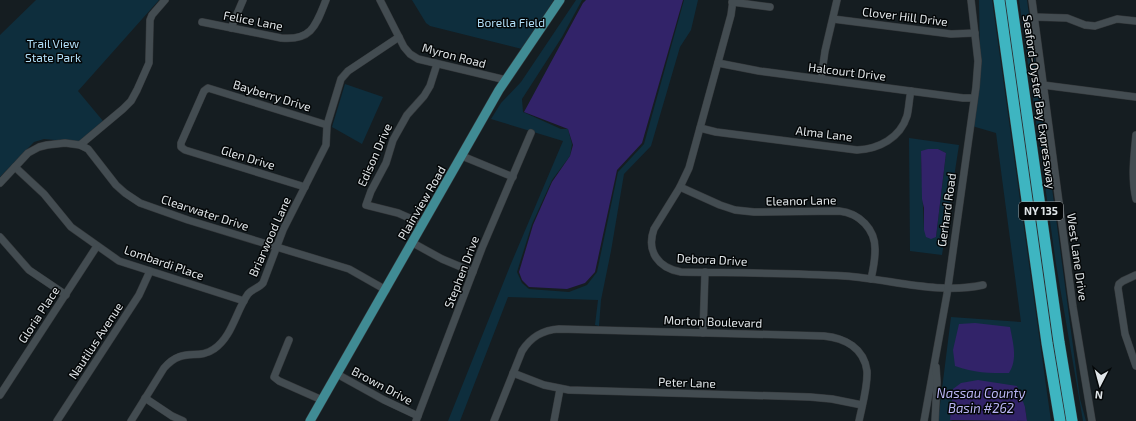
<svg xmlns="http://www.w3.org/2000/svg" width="1136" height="421" viewBox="0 0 1136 421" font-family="'Exo 2',sans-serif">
	<rect width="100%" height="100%" fill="#151d21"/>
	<g fill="#0e2e3d" fill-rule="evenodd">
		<path d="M36 0H159L78 91 103 121 78 142 44 139 34 142 0 177V35Z"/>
		<path d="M412 0H554L522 49 430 26 426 23Z"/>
		<path d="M576 0H582L562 37 522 99 523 112 561 129H568L572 144 570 156 552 180 532 224 517 272 522 283 529 289 569 292 587 285 597 272 618 172 644 144 684 0H698L691 30 680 47 651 146 624 174 611 251 601 300 599 326 595 325 598 300 508 297 460 421H448L510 266 563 141 491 119 501 103 521 82Z"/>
		<path d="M979 0H992L1051 421H1027L1025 407 950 420 953 421H938L951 317 1021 322 996 133 972 126 980 61Z"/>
		<path d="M1019 0H1027L1080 399 1086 421H1083L1056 264Z"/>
		<path d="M345 84 383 97 362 144 332 127Z"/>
		<path d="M909 138 959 145 942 255 910 251ZM938 149 946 153 936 237 924 230 921 161V151Z"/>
	</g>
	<g fill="#322369">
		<path d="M586 0H683L642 143 617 170 595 272 585 283 567 289 529 287 522 280 519 272 533 225 552 182 570 156 573 145 568 129 524 112 583 3Z"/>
		<path d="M928 149H938L946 153 936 237 931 239 926 237 924 230V208L922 199 921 151Z"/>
		<path d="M975 323 1010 327C1013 343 1018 359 1009 373 989 373 974 373 955 366L953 350 959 324Z"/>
		<path d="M978 380 1017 386 1025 407 1027 421 950 420 953 389 961 383Z"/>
	</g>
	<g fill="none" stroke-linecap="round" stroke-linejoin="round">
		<g stroke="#34383b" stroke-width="8">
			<g id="minor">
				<path d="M380 0 404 47 410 54 418 59 506 80"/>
				<path d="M733 0 731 15 689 168 680 187 654 229C646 251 658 268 681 272 736 273 790 273 845 276 890 279 938 295 983 285"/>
				<path d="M1032 0 1073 307 1092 421"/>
				<path d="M732 2 770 7"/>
				<path d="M1034 17 1067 18 1085 25 1095 26 1117 19 1136 21"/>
				<path d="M833 19 951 34 975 33"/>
				<path d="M202 22 281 38C312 41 316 25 326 0"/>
				<path d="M231 28 243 0"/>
				<path d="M718 63 759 71 963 98H974"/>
				<path d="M821 79 825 51 837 0"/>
				<path d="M1043 85 1136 97"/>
				<path d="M700 128 716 132 857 150C879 149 900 138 907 116 909 108 909 99 911 91"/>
				<path d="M1136 135C1134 156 1131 178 1136 199"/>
				<path d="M80 145 123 109 131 101 137 90 149 63 150 20 152 15 165 0"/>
				<path d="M462 156 513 177"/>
				<path d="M15 167 44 194 71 227 119 261 244 301"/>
				<path d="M0 183 28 153 39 147 47 145 65 143 80 145 88 149 116 185 125 193 140 203 188 220 349 269 386 290"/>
				<path d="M305 187 185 150 181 147V143L204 91 208 88 327 125"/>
				<path d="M680 187 720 205 735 210 754 212 839 211C859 213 876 229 875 251 875 260 873 270 871 279"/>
				<path d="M423 224 398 213 366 205 371 191 386 163 393 140 407 115 424 96 430 86 437 64"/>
				<path d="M0 237 29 270 66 295"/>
				<path d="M413 243 442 259 473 272"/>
				<path d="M1136 275 1123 281 1119 284 1118 288 1125 334 1136 366"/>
				<path d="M703 333 705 272"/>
				<path d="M289 340 274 377 279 381 322 400"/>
				<path d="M513 373 544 385 569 390 810 397 832 399 862 405"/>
				<path d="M337 374 384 400 418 416"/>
				<path d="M0 395 97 246"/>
				<path d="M145 398 172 416 183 421"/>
				<path d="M57 421 139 295 150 271"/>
				<path d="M131 421 164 368C183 346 197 361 214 349 232 337 236 311 248 294 252 289 259 288 263 283L283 230 326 145 327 125 341 79 348 71 399 37"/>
				<path d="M416 421 482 248 531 133"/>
				<path d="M494 421 522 351C531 337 542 330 559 329L824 336C845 338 864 348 867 371 868 386 862 406 859 421"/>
				<path d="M554 421 560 389"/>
				<path d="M924 421 947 294 976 87 978 61 971 0"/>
				<path d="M935 421 937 382 936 367"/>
			</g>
		</g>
		<g stroke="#34383b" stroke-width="10">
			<path id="major" d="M310 421 499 90 560 0"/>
		</g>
		<g stroke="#34383b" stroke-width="12">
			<g id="highway">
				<path d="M999 0 1047 343 1060 421"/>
				<path d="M1011 0 1059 342 1072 421"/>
			</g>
		</g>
		<use href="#minor" stroke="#434c51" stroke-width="7"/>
		<use href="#major" stroke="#408b94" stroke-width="9"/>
		<use href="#highway" stroke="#3eb5c1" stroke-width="11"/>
	</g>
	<g text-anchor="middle" stroke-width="3" stroke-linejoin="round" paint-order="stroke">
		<rect fill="#040708" stroke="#9ea2a5" stroke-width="1" x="1019" y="202" width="44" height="18" rx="3"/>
		<g font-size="11" font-weight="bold" fill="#e0e5e8">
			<text x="1041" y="215">NY 135</text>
		</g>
		<g font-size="12" fill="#e0e5e8" stroke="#040708">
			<text transform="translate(905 17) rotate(7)" y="4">Clover Hill Drive</text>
			<text transform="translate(253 21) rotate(11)" y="4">Felice Lane</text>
			<text transform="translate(454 56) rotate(15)" y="4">Myron Road</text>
			<text transform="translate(847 72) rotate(7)" y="4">Halcourt Drive</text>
			<text transform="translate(272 96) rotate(17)" y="4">Bayberry Drive</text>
			<text transform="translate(1039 102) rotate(82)" y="4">Seaford-Oyster Bay Expressway</text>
			<text transform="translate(824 134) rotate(7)" y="4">Alma Lane</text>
			<text transform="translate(375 155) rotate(-66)" y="4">Edison Drive</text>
			<text transform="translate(248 158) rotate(17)" y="4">Glen Drive</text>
			<text transform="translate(801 201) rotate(-1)" y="4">Eleanor Lane</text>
			<text transform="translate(422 203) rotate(-60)" y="4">Plainview Road</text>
			<text transform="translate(947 210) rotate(-82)" y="4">Gerhard Road</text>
			<text transform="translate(205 213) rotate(18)" y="4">Clearwater Drive</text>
			<text transform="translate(270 237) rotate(-66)" y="4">Briarwood Lane</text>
			<text transform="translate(1077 257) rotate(82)" y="4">West Lane Drive</text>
			<text transform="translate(712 260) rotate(3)" y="4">Debora Drive</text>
			<text transform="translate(164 263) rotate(19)" y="4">Lombardi Place</text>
			<text transform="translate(462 272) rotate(-69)" y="4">Stephen Drive</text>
			<text transform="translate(39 315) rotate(-57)" y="4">Gloria Place</text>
			<text transform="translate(713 322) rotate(2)" y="4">Morton Boulevard</text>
			<text transform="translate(96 341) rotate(-57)" y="4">Nautilus Avenue</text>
			<text transform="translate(687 383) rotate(2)" y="4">Peter Lane</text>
			<text transform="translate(382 386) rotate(28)" y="4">Brown Drive</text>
		</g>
		<g font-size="12" fill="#b2dff8" stroke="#040708">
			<text x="511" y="27">Borella Field</text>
			<text x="53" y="48">Trail View<tspan x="53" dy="14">State Park</tspan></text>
		</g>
		<g font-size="13" font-style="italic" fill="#bab5f4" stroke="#040708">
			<text x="981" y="398">Nassau County<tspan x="981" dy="15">Basin #262</tspan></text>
		</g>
	</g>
	<g transform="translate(1100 385) rotate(186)" stroke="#040708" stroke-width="3" paint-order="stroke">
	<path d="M0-3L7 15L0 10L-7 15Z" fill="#e0e5e8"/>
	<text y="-6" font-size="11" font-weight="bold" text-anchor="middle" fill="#e0e5e8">N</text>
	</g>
</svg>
